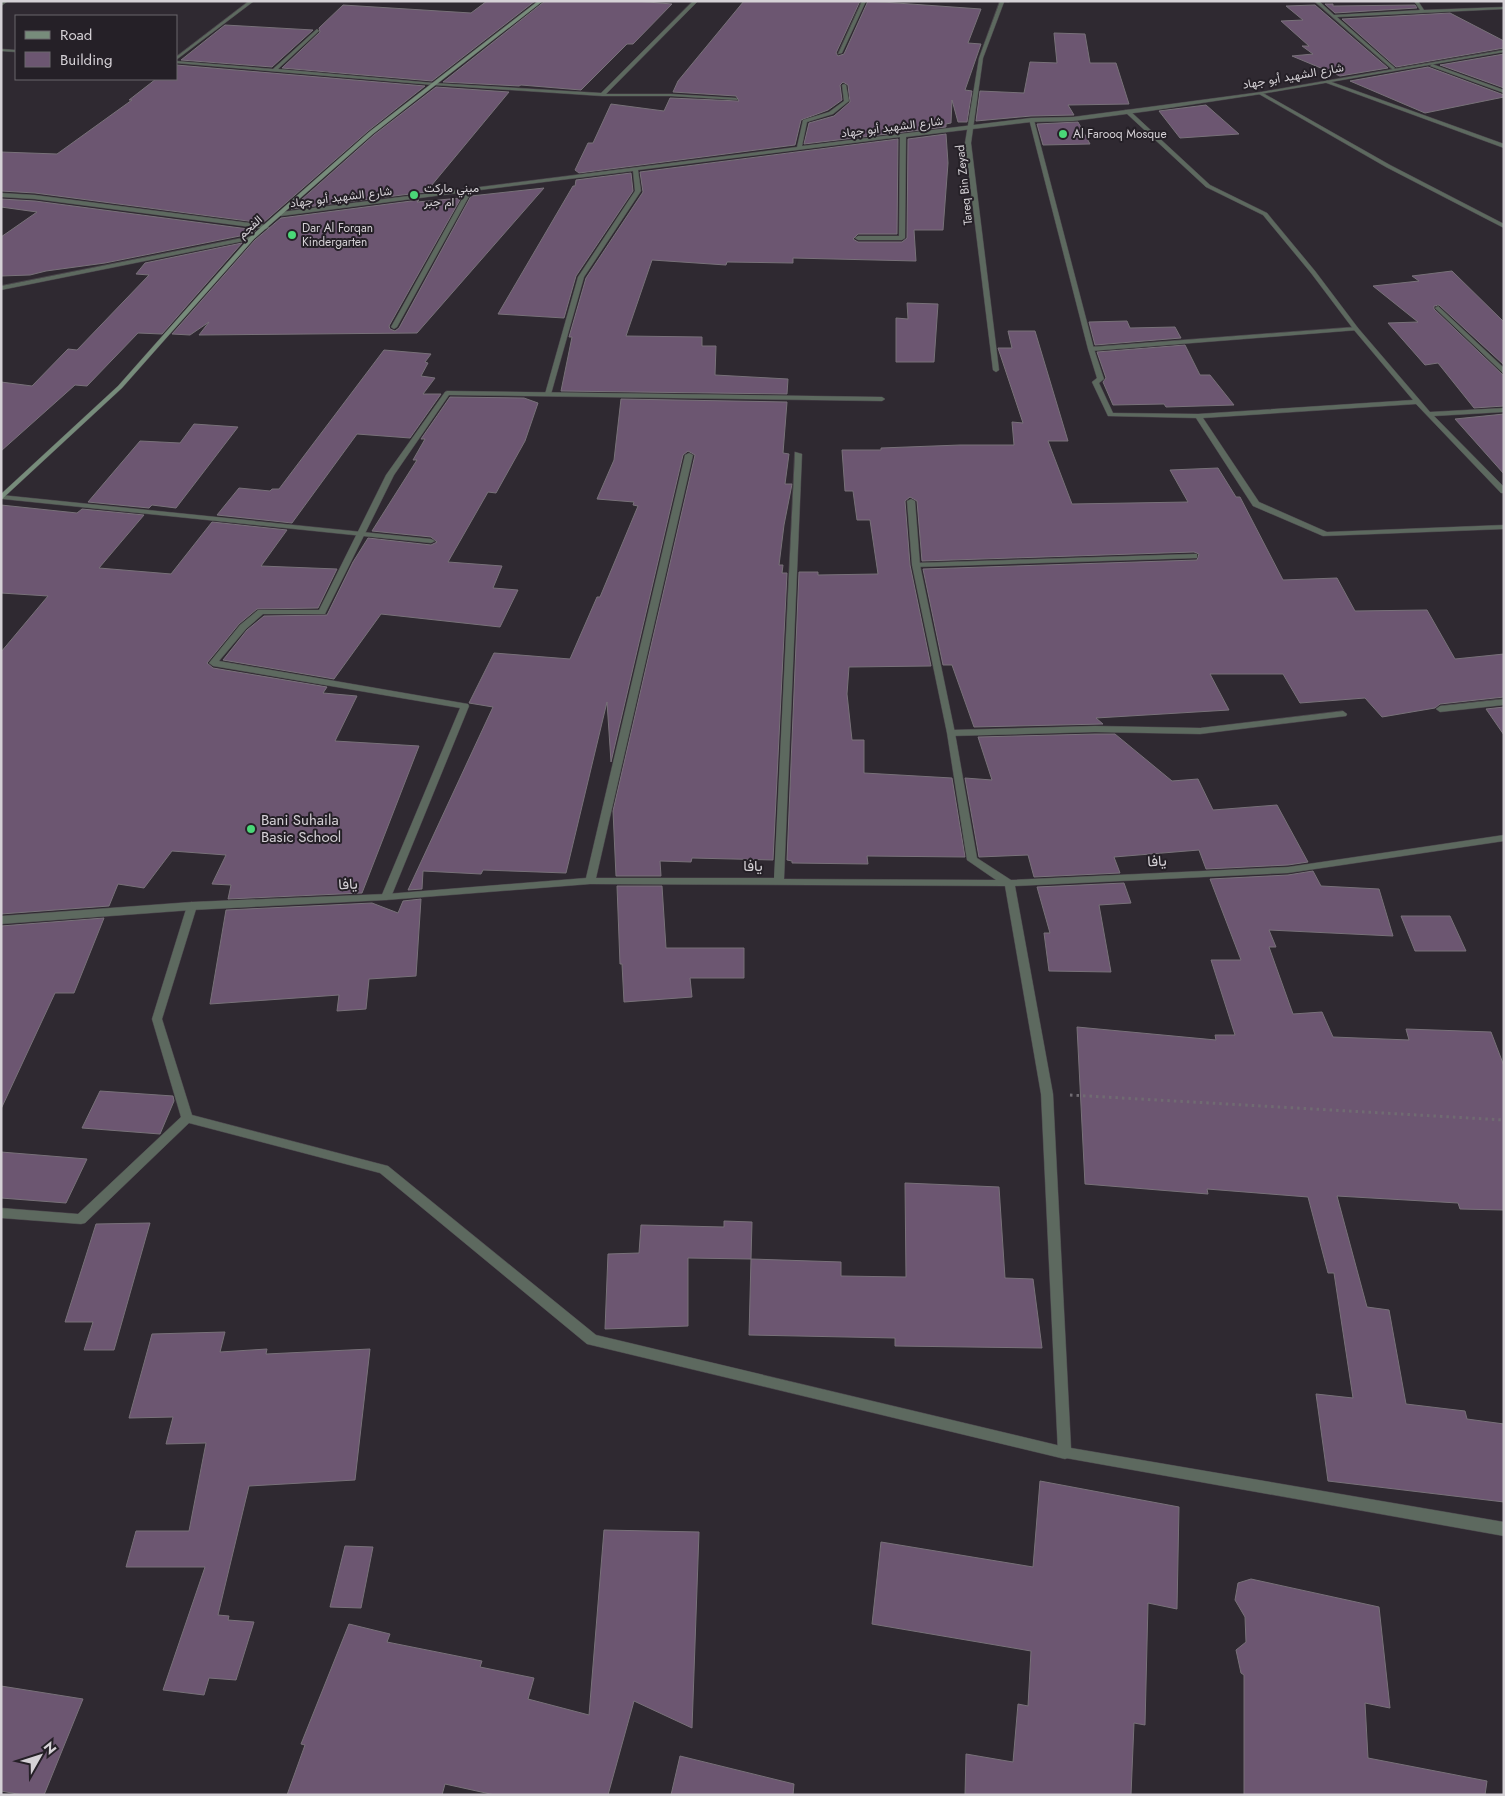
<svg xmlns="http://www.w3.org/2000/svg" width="1505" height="1796" viewBox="0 0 1505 1796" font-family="Jost,Vazirmatn,sans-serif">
	<rect width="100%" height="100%" fill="#2f2931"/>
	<g fill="#6c5671" stroke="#787179">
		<path d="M487 1H535L432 81 282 68 320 32 319 28 343 5 471 13Z"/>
		<path d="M545 1H635L672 4 633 44H627L581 90 521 85 519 86 443 82Z"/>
		<path d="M744 1H860L836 53 838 56 844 54 868 1 981 9 968 43 981 44 965 90 972 91 967 122H958L952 100 951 123 946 124V127L804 144 809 123 834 116 850 102 848 85 843 82 840 85 842 100 828 110 801 120 795 145 579 173 575 170 588 143H593L611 104 664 111 670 98 739 101 736 96 673 92 678 81Z"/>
		<path d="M1325 4H1333V6L1415 5 1417 8 1335 13Z"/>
		<path d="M1315 5 1388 68 1340 76 1292 56 1313 54 1302 46H1309L1281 21 1303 20 1286 6Z"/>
		<path d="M1450 13 1504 41V48L1396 67 1342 19Z"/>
		<path d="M225 25 313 30 272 67 181 60Z"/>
		<path d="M1054 33 1085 34 1090 63H1116L1129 104 1068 105 1074 115 1031 116 976 121 980 91 1024 93 1030 62 1057 63Z"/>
		<path d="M1504 54V88L1440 65Z"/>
		<path d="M176 65 425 86 368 131 263 223 35 193 1 191V152L57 154 132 100H129L156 79H176Z"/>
		<path d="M1428 67 1504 95V97L1425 113 1350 81Z"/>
		<path d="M436 87 509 92 426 192 291 209 374 135Z"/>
		<path d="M1206 105 1239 134 1180 138 1159 111Z"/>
		<path d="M1078 122 1090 144 1043 145 1037 124Z"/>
		<path d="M946 134 948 163 943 230H914L916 261 793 258V263L727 262 726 265 652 260 626 336 702 337V346H716L715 375 788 379 787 394 561 391 572 337H569L586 278 643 192 640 172 898 139 897 234H858L853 239 858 242H902L907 238 908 139Z"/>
		<path d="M631 173 633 191 576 276 564 318 498 314 573 186H575L576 180Z"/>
		<path d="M544 188 417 333 199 335 209 322 190 335 172 334 255 240 281 218 419 200 417 202 461 198 389 326 390 329 395 331 399 328 471 196Z"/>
		<path d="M1 199 35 201 256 230 250 234 105 263 46 271 30 275 1 276V237L37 212 1 207Z"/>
		<path d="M242 243 162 334 138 333 87 386 75 385 1 451V382L32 386 68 349 77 350 149 275 136 274 145 263Z"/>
		<path d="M1452 271 1504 322V365L1439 305 1434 306V309L1504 376V406L1474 408 1438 363 1425 365 1388 323 1418 322 1373 286 1419 281 1412 276Z"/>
		<path d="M907 303 938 304 934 362H896V318L908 319Z"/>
		<path d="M1127 321 1130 328 1175 327 1181 338 1095 345 1089 322Z"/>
		<path d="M1008 331H1035L1068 441H1048L1072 504 1188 502 1170 470 1218 468 1236 497H1240L1283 580 1337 578 1355 611 1427 610 1455 659 1504 654V697L1440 704 1435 708 1382 717 1365 698 1300 703 1283 674H1210L1229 710 1096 718 1103 724 974 727 952 665H943L923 569 1197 560 1199 554 1194 552 922 561 917 501 910 497 905 501 910 565 931 666 849 667 847 694 852 740H864V773L952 778 965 857 867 856 868 864 792 863V861L787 860 799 572H818V575L878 574 870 520H857L853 491H845L842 450H881V448L960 445H1014L1012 422 1023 423 998 348H1012Z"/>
		<path d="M1185 345 1200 375H1210L1234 405 1166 407 1164 404 1113 405 1103 382 1106 378 1097 352Z"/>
		<path d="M384 350 431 354 425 362 428 363 421 376 435 378 423 394H441L410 438 357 434 292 523 217 515 239 488 270 491 272 489H279Z"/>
		<path d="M450 397 524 398 538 403 525 441 496 493 488 492 448 562 502 566 493 588 518 590 500 627 381 614 334 679 223 660 247 630 264 616 327 615 353 562 368 538 431 545 437 542 431 537 372 531 417 460H413L425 439H421Z"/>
		<path d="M621 399 787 402 783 453 789 454 785 484H792L784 525 779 565H783L782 573H787L773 860 692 858 691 862 660 861 661 876H616L613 811 695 455 688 451 683 455 611 762 607 702 566 873 483 870 481 874 423 871 422 889 408 890 493 707 469 703 494 653 570 659 597 597H600L638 506 633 505 634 502 597 499 614 460Z"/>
		<path d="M1504 414V474L1455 419Z"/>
		<path d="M194 424 238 427 176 508 152 505 149 508 88 502 140 441 180 443Z"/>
		<path d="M1 505 77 513 82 509 144 515 99 568 171 574 212 522 287 530 261 566 337 569 318 608 257 609 239 624 207 663 213 668 327 687 323 693 357 696 335 741 419 746 362 893 228 899 231 885 212 884 226 855 172 851 144 888 118 884 109 906 1 914V652L48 596 1 593Z"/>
		<path d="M1504 707V735L1486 709Z"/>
		<path d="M1095 734H1115L1172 781 1198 779 1213 810 1277 805 1308 862 1288 865 1206 869 1199 850 1114 857 1120 873 1034 877 1028 855 979 857 965 778 992 780 978 737Z"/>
		<path d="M1313 871 1321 886 1379 889 1393 936 1269 930 1276 947H1269L1293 1014 1322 1012 1333 1037 1409 1040 1406 1029 1491 1032 1504 1066V1210L1460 1209 1458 1203 1337 1196 1367 1307 1389 1310 1406 1404 1465 1411 1467 1419 1504 1424V1502L1328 1481 1316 1394 1353 1398 1334 1273H1328L1308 1197 1207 1189 1208 1194 1085 1184 1077 1027 1216 1040 1215 1035H1235L1211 960H1241L1210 879 1288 875Z"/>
		<path d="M1124 883 1131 903 1099 905 1111 972 1049 971 1044 933H1050L1037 887Z"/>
		<path d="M617 886H662L666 948H744V978H690L692 997 624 1002 622 964H620Z"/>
		<path d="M421 899 416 976 369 979 366 1009 337 1011 339 995 210 1004 226 910 372 903 398 913 403 901Z"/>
		<path d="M1401 916H1450L1466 951H1415Z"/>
		<path d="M104 918 74 993H55L1 1109V926Z"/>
		<path d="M100 1091 173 1096 174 1101 160 1134 82 1128Z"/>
		<path d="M1 1152 87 1159 66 1203 1 1198Z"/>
		<path d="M905 1183 999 1187 1005 1278 1033 1279 1042 1348 895 1346V1338L749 1335 751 1259 841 1262V1276L906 1277Z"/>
		<path d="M724 1221 752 1222 751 1259 688 1258V1326L605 1329 608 1254 639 1253 641 1225 724 1227Z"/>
		<path d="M150 1223 114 1350H84L93 1322H65L96 1224Z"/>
		<path d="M225 1332 220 1352 267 1349 266 1354 370 1349 355 1480 249 1486 218 1615 229 1616 228 1620 254 1622 236 1680 209 1678 204 1695 163 1690 205 1567H126L136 1531H189L206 1443 166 1444 173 1417 129 1418 152 1334Z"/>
		<path d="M1040 1481 1179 1507 1177 1609 1148 1603 1145 1725 1134 1723 1131 1795H965L966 1754 1013 1762 1018 1704 1028 1706 1031 1651 872 1624 881 1542 1033 1567Z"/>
		<path d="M604 1530 699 1532 692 1728 634 1701 608 1795H495L445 1784 442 1795H287L305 1745 301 1744 349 1624 390 1634 387 1642 482 1661 480 1667 534 1678 528 1699 589 1715Z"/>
		<path d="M345 1546 373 1547 361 1608 330 1607Z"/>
		<path d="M1251 1579 1379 1607 1390 1708 1365 1703 1368 1758 1487 1781 1485 1795H1244V1675L1241 1673 1236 1650 1246 1642 1245 1617 1235 1600 1238 1583Z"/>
		<path d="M1 1686 83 1699 44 1795H23L1 1791Z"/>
		<path d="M680 1756 794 1784 793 1795H671Z"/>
	</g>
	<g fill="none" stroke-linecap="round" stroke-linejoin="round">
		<g stroke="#4a444b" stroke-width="1">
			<g id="lane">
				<path d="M3 1H8L1 6V3Z"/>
				<path d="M693 1H698L606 94H671L736 98 738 100 671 96H602L434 85 176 63V61L273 69 317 29 319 31 278 69 434 83 601 93Z"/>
				<path d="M862 1H866L842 53 838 54Z"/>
				<path d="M1000 1 1004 2 983 58 971 143 999 370 996 372 993 370 965 143 979 58Z"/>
				<path d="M1314 1H1319L1334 15 1420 10 1414 1H1418L1424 10 1504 7V9L1337 17 1395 68 1393 70Z"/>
				<path d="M1 49 16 50V52L1 51Z"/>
				<path d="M1432 64 1504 90V93L1430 66Z"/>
				<path d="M1326 80 1504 144V148L1324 82Z"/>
				<path d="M1261 92 1390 165 1504 224V228L1386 167 1259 94Z"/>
				<path d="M1125 110H1129L1210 185 1267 213 1315 271 1358 328 1430 412 1504 408V412L1434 416 1504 487V493H1501L1416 404 1203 418 1259 502 1327 532 1504 525V529L1323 536 1253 506 1196 418 1108 416 1092 382 1097 378 1088 349 1029 119 1034 120 1094 349 1104 379 1099 383 1113 413 1198 414 1413 400 1354 330 1311 273 1263 215 1206 187 1125 112Z"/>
				<path d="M1 193 35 195 266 225 269 227 266 229 35 199 1 197Z"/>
				<path d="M252 236 254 237V239L1 290V286Z"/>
				<path d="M1438 306 1504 368V374L1436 309 1435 308Z"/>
				<path d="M447 391 882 397 885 399 882 401 449 395 394 475 325 614H263L246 629 219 661 468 704 469 706 391 897 386 900 381 897 460 708 213 666 209 663 240 625 258 610H319L386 475 445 392Z"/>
				<path d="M1194 554H1197V558L916 567 912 565 916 563Z"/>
				<path d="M1504 699V705L1440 712 1436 709 1440 706Z"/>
				<path d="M1343 711 1347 714 1346 716 1200 734 1095 732 951 736 947 733 951 730 1095 726 1200 728Z"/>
				<path d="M192 902 197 906 162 1019 192 1115 388 1166 596 1335 1065 1447 1070 1449 1072 1453 1070 1457 1065 1459 587 1344 380 1173 189 1123 85 1223 81 1224 1 1218V1208L78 1214 181 1117 152 1019 187 906Z"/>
			</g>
		</g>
		<g stroke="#4a444b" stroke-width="1">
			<g id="street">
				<path d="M249 1H254L176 60V57Z"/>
				<path d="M990 1H1011L1009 2Z"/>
				<path d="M1504 50V52L1261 94 1149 111 1073 121 1031 122 906 137 905 238 902 240H858L855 238 858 236H899L900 137 638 170 641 191 584 277 551 394 548 396 545 394 578 277 635 191 633 171 472 191 397 327 394 329 391 327 466 192 281 216 278 214 281 212 797 147 803 120 829 112 844 101 842 85 844 84 846 85 849 101 833 114 807 122 802 146 1031 118 1073 117 1149 107 1261 92Z"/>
				<path d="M1356 327 1358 328V330L1091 351 1088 349 1091 347Z"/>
				<path d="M795 452 802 454 784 879 996 880 967 860 947 733 912 565 907 501 911 499 915 501 920 565 955 733 977 858 1011 880 1288 867 1504 835V841L1288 873 1015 886 1053 1094 1071 1448 1504 1522V1536L1060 1457 1058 1453 1041 1094 1005 886 590 884 386 900 192 910 1 924V916L192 902 386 894 586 878 685 455 689 453 693 455 596 878H774Z"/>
				<path d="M1 495 431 539 435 541 431 543 3 499H1Z"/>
			</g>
		</g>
		<g stroke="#4a444b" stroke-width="1">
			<path id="secondary" d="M538 1H543L373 134 254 239 122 388 1 500V494L118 386 250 237 369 132Z"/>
		</g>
		<path stroke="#706b72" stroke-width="3" stroke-dasharray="2.5 4" stroke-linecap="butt" d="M1070 1095 1504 1120"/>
		<use href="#lane" fill="#5d695f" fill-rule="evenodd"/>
		<use href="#street" fill="#5d695f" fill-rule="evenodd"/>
		<use href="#secondary" fill="#778c7b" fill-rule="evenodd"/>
	</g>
	<g fill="#4ad778" stroke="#252027" stroke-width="2">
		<circle cx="1063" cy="134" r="5"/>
		<circle cx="414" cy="195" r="5"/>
		<circle cx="292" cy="235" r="5"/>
		<circle cx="251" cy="829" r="5"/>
	</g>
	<g text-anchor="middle" stroke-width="4" stroke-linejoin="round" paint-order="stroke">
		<g font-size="12" fill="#d5d1d6" stroke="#252027">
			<text transform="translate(1293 76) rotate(-10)" y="4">شارع الشهيد أبو جهاد</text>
			<text transform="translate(892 127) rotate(-7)" y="4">شارع الشهيد أبو جهاد</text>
			<text transform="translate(964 185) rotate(-96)" y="4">Tareq Bin Zeyad</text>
			<text transform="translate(341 197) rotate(-7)" y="4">شارع الشهيد أبو جهاد</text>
			<text transform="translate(250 227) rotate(-42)" y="4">الفجم</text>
		</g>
		<g font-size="12" fill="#d5d1d6" stroke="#252027" text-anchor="start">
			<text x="1073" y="138">Al Farooq Mosque</text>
			<text x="424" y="192">ميني ماركت<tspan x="424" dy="14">ام جبر</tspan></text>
			<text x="302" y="232">Dar Al Forqan<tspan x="302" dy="14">Kindergarten</tspan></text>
		</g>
		<g font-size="15" fill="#d5d1d6" stroke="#252027" text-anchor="start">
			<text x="261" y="825">Bani Suhaila<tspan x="261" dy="17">Basic School</tspan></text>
		</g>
		<g font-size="15" fill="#d5d1d6" stroke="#252027">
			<text transform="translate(1157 861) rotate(-3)" y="5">يافا</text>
			<text x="753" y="871">يافا</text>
			<text transform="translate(348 884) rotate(-3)" y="5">يافا</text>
		</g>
	</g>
	<rect width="1505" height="1796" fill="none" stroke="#d5d1d6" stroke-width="5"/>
	<rect x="15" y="15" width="162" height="65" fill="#252027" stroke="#6b676d"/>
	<rect x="25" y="31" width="25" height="8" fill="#778c7b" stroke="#6b676d"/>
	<text x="60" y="40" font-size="15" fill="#d5d1d6">Road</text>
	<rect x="25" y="52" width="25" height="15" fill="#6c5671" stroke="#6b676d"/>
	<text x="60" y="65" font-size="15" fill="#d5d1d6">Building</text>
	<g transform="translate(40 1756) rotate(51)" stroke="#252027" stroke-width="4" paint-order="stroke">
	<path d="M0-4L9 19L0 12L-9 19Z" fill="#d5d1d6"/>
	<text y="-8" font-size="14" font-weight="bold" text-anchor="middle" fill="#d5d1d6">N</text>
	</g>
</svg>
